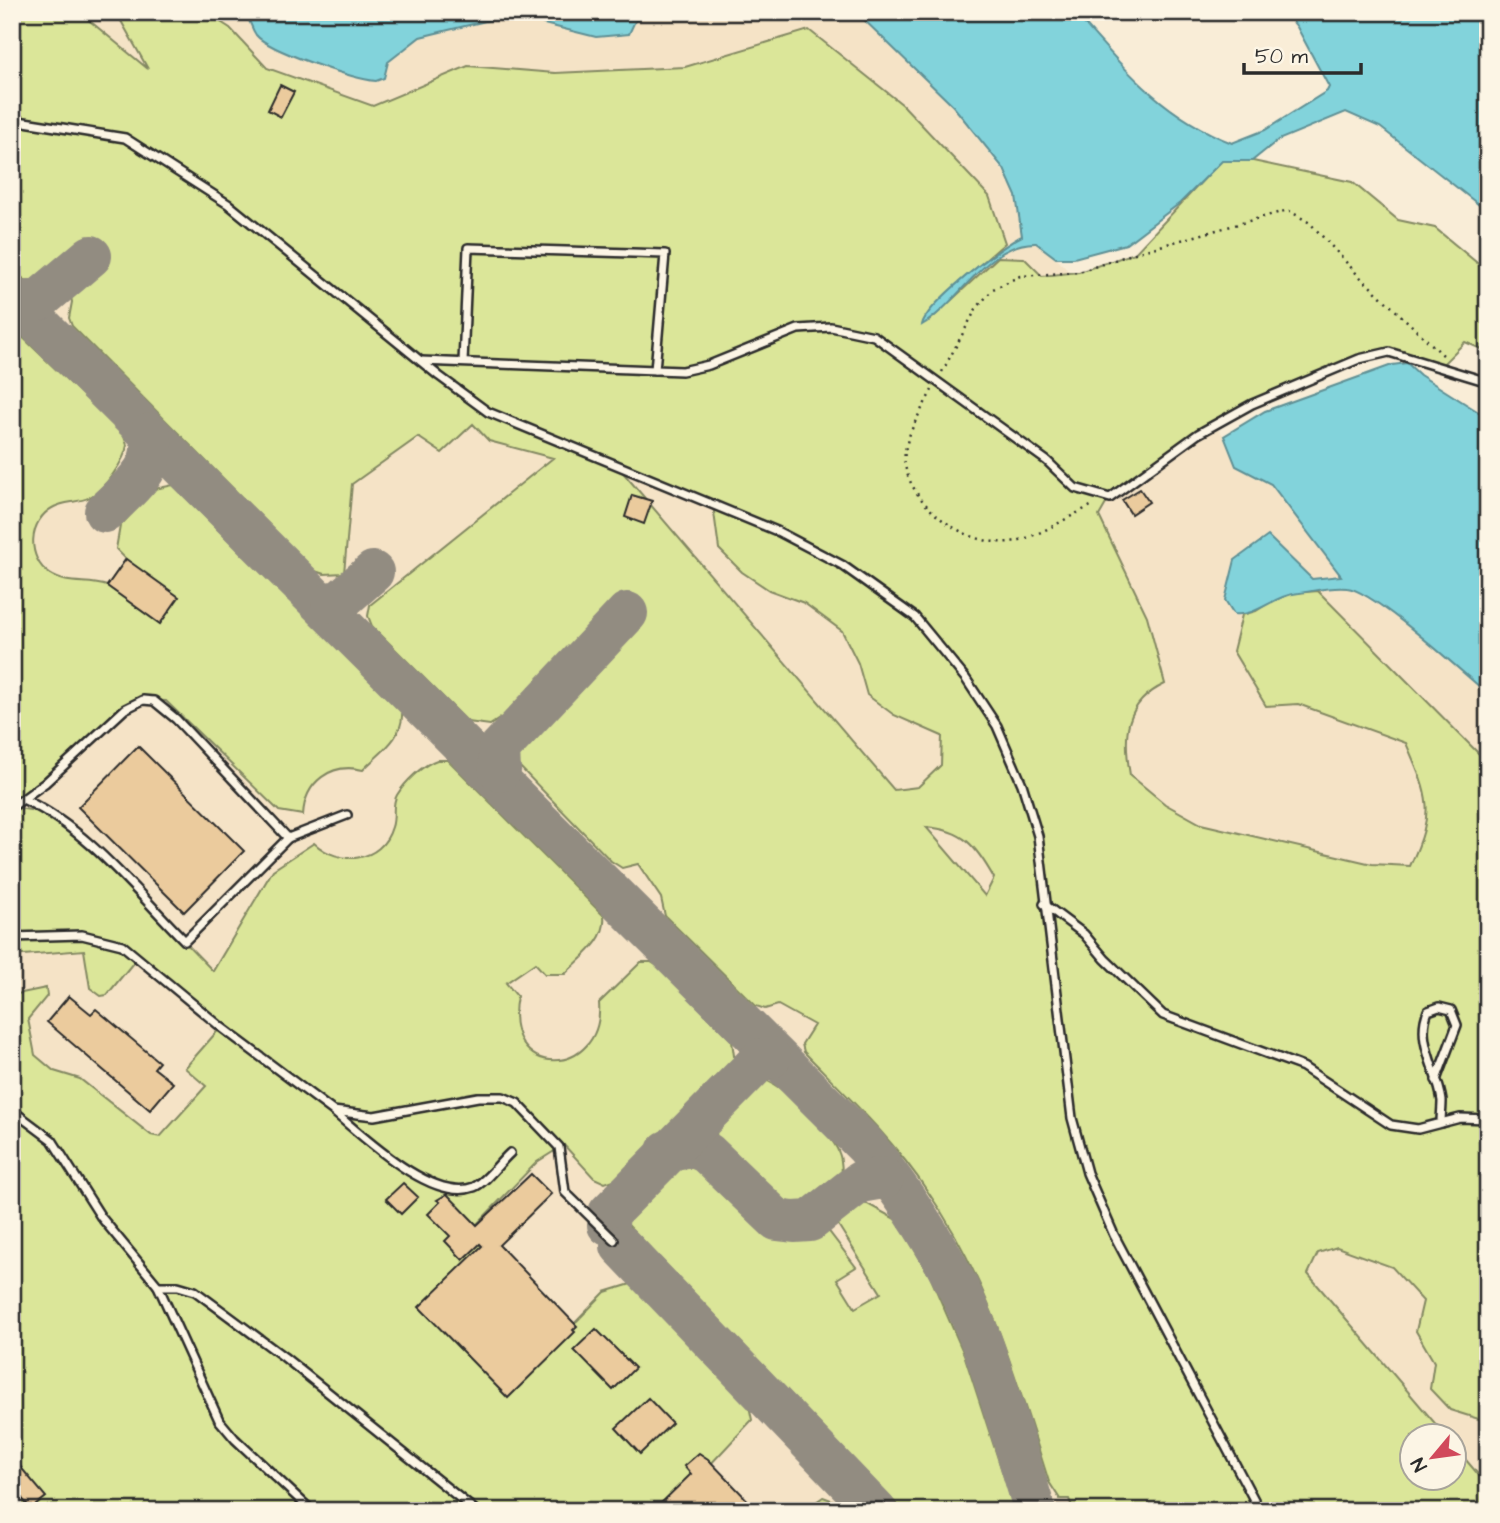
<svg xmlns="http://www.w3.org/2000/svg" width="1500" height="1523" viewBox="0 0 1500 1523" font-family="'Architects Daughter',sans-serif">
	<rect width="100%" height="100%" fill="#f9edd7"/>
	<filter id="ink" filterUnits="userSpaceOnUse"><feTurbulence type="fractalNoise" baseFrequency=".0143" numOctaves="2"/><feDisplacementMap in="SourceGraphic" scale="14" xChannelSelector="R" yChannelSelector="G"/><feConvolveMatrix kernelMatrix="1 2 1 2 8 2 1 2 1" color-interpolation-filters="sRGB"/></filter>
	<g filter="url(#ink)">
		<path fill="#f5e3c6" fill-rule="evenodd" d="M12 12H242L246 14 256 36 302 59 376 81 384 78 388 62 398 52 421 37 502 17 522 15 544 24 634 23 645 12H856L953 106 1012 183 1022 236 1045 248 1056 258 1224 436 1236 466 1271 484 1349 587 1406 623 1488 694V1511H12ZM1412 1436H1454V1478H1412Z"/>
		<g fill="#dbe699" stroke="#838862" stroke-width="2" fill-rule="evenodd">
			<path d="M12 12H79L148 69 116 12H205L230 28 267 68 373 106 468 66 555 73 685 67 809 30 903 105 989 196 1005 243 958 284 929 321 998 257 1024 258 1042 276 1079 272 1135 253 1222 160 1253 161 1352 182 1398 220 1435 228 1488 272V352L1465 342 1441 366 1389 352 1359 359 1252 404 1198 434 1154 467 1115 488 1099 516 1147 616 1165 684C1124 703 1123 735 1130 775L1165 804 1201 824 1372 864 1410 866C1436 811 1429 796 1406 743L1298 704 1266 706 1233 651 1242 615 1256 611 1283 594 1318 591 1488 763V1422L1450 1410 1430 1389 1434 1362 1416 1331 1423 1301 1392 1267 1337 1247 1318 1253 1308 1274 1445 1435 1412 1436V1478H1454L1455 1447 1488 1486V1511H1074L1069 1499H1060L1049 1482C1017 1382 989 1279 928 1192 893 1139 848 1097 804 1052L802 1044 814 1025 778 1005 765 1009 756 1006 665 916 661 898 638 864 622 868 611 861 516 763 521 746 628 635 490 725 468 722 372 626 368 616 370 605 553 458 489 441 473 424 442 453 418 437 352 484 344 573 324 574 315 571 72 326 69 318 72 302 63 257 35 281 25 280 12 269ZM620 469 713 505 719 549 742 572 769 590 804 603 842 631 858 663 867 695 894 715 942 736 941 765 918 787 894 790ZM926 827C964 830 976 846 994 878L985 896Z"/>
			<path d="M12 327 123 434 127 445C125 461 104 489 90 497 79 503 65 501 54 507 28 520 26 558 50 574 68 586 88 579 107 586L126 559 116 549 120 526 155 489 173 485 402 712C404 738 379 753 363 770 331 762 305 782 303 815L279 811 166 701 143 700 125 709 12 807Z"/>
			<path d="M437 760H448L604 916C607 941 581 957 565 974H545L535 963 506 983 517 996C500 1083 605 1078 599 1003L641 962H651L659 967 732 1041 735 1063 731 1075 631 1174 605 1183 594 1178 564 1145 537 1162 474 1227 571 1327 605 1292 631 1284 748 1401 752 1420 707 1468 746 1511H12V995L46 988 47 996 28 1019 35 1055 54 1071 80 1079 151 1135 160 1137 206 1086 185 1068 221 1027 137 958 107 995 101 996 90 988 84 950 12 956V807L54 814 80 834 213 971 273 870 314 843C339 866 381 864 392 827 396 816 391 805 397 795 405 782 422 765 437 760Z"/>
			<path d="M759 1078C779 1080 832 1133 839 1153 843 1163 842 1176 841 1186 805 1230 793 1212 760 1180 746 1167 730 1158 717 1145 713 1111 724 1089 759 1078Z"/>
			<path d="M669 1162 694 1165 759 1229 775 1236 791 1237 824 1225 856 1267 837 1279 855 1308 881 1293 835 1220 852 1204 864 1202 897 1220 929 1274 964 1354 1015 1511H903L628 1225C619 1196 650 1180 669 1162Z"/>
			<path d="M823 1497 845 1505 850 1511H803Z"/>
		</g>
		<g fill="#82d3db" stroke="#5f9095" stroke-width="2">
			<path d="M242 12H645L634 23 629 34 596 37 544 24 522 15 502 17 420 37 388 62 384 78 376 81C354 79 269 51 256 35 250 27 251 18 242 12Z"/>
			<path d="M856 12H1074C1124 68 1161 115 1232 143L1265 130 1327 91 1329 87 1297 27 1285 12H1488V212L1380 127 1346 112 1278 140 1252 161H1222L1180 203 1126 244 1074 258H1056L1036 243C987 242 960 303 922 325 925 305 1002 245 1022 236L1016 196 1004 169 953 106Z"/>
			<path d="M1407 363 1420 375 1488 418V694C1464 674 1373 590 1347 588 1332 586 1314 591 1299 593 1274 595 1257 617 1234 614L1225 600 1235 560 1268 536 1312 579 1341 576 1271 484 1236 466 1224 436 1265 411 1392 365Z"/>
		</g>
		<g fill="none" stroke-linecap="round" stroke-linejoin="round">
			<g stroke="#928c81" stroke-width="42">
				<path d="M12 297 866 1146C912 1204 954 1268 980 1338 1001 1394 1017 1453 1035 1511"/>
				<path d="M29 300H39L91 256"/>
				<path d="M105 512C129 487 158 470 150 434"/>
				<path d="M332 602 340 601 373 572"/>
				<path d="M500 771 499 749 627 613"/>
				<path d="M667 1151 694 1147 707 1153 777 1220 794 1222 810 1221 860 1182 883 1178"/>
				<path d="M608 1225 609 1213 761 1059 770 1058"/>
				<path d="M621 1246 876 1511"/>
			</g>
		</g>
		<g fill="#ebcb9d" stroke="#2b2b2b" stroke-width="2">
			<path d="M280 85 294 92 281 117 268 110Z"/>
			<path d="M1140 489 1149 502 1131 514 1122 500Z"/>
			<path d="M632 495 652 501 644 524 625 517Z"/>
			<path d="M126 559 179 597 160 624 107 586Z"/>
			<path d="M138 746 244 851 184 912 78 807Z"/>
			<path d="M69 996 91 1014 96 1009 159 1062 154 1068 173 1083 150 1110 47 1022Z"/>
			<path d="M531 1174 551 1194 499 1245 577 1326 573 1330 575 1332 508 1398 419 1307 482 1246 480 1244 463 1260 445 1241 450 1236 428 1214 440 1202 437 1200 447 1194 477 1225Z"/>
			<path d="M403 1183 418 1197 401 1214 386 1199Z"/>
			<path d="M596 1329 635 1368 613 1390 574 1350Z"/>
			<path d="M648 1398 672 1423 640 1454 616 1428Z"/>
			<path d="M699 1453 708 1459 758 1511H653L691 1474 684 1466Z"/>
			<path d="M12 1457 46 1497 31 1509 12 1487Z"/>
		</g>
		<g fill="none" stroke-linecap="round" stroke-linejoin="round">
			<g stroke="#2b2b2b" stroke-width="12">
				<g id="service">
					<path d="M12 120 125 138 228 204 439 376 488 412 777 531 842 565 915 617 966 679 997 726 1022 784 1038 836 1072 1118 1087 1173 1114 1235 1260 1511"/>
					<path d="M421 361 682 371 709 365 798 329 831 327 874 336 1047 461 1075 488 1110 498 1198 434 1252 404 1359 359 1389 352 1488 382"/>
					<path d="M463 362 468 248 665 254 655 370"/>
					<path d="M25 800C89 830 136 892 185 941L288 838"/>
					<path d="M12 807 45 783 125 709 143 700 154 701 176 719 288 838 347 815"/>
					<path d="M1044 904 1084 934 1105 959 1163 1015 1303 1067 1391 1125 1418 1129 1460 1118 1488 1119"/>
					<path d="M12 937 82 935 122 945 221 1027 333 1111 374 1116 478 1097H503L517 1103 559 1147 565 1192 614 1240"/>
					<path d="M1436 1080 1457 1025 1451 1010 1439 1007 1428 1011C1415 1041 1438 1071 1442 1101 1442 1108 1441 1116 1441 1123"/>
					<path d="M12 1110 52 1140 101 1217 158 1286H178L195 1291 284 1357 476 1511"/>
					<path d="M334 1112C364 1137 432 1203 474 1187 486 1182 499 1163 510 1153"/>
					<path d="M158 1286 219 1420 235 1439 312 1511"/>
				</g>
			</g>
			<g stroke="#2b2b2b" stroke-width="2.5" stroke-dasharray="2 5" stroke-linecap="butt">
				<path d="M942 372 976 309 993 289 1020 276 1079 272 1135 253 1288 210 1310 223 1357 274 1444 356"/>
				<path d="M932 390C922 410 901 441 905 465 913 510 975 553 1020 540 1045 533 1069 516 1093 505"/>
			</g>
			<use href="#service" stroke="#fcf5e5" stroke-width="7"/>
		</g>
	</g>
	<rect width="1500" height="1523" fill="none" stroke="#fcf5e5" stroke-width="42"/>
	<rect x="21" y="21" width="1458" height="1481" fill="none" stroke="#2b2b2b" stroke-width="2.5" filter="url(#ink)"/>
	<g transform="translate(1433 1457) rotate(241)"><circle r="33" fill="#fcf5e5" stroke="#a8a49b" stroke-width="2"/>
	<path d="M0-5L12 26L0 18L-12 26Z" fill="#d1495b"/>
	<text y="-10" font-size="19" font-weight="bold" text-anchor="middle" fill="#2b2b2b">N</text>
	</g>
	<path d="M1244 63v10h117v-10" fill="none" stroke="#2b2b2b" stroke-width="3.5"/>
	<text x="1255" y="63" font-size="21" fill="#2b2b2b" stroke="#fcf5e5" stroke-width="5" paint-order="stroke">50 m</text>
</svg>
